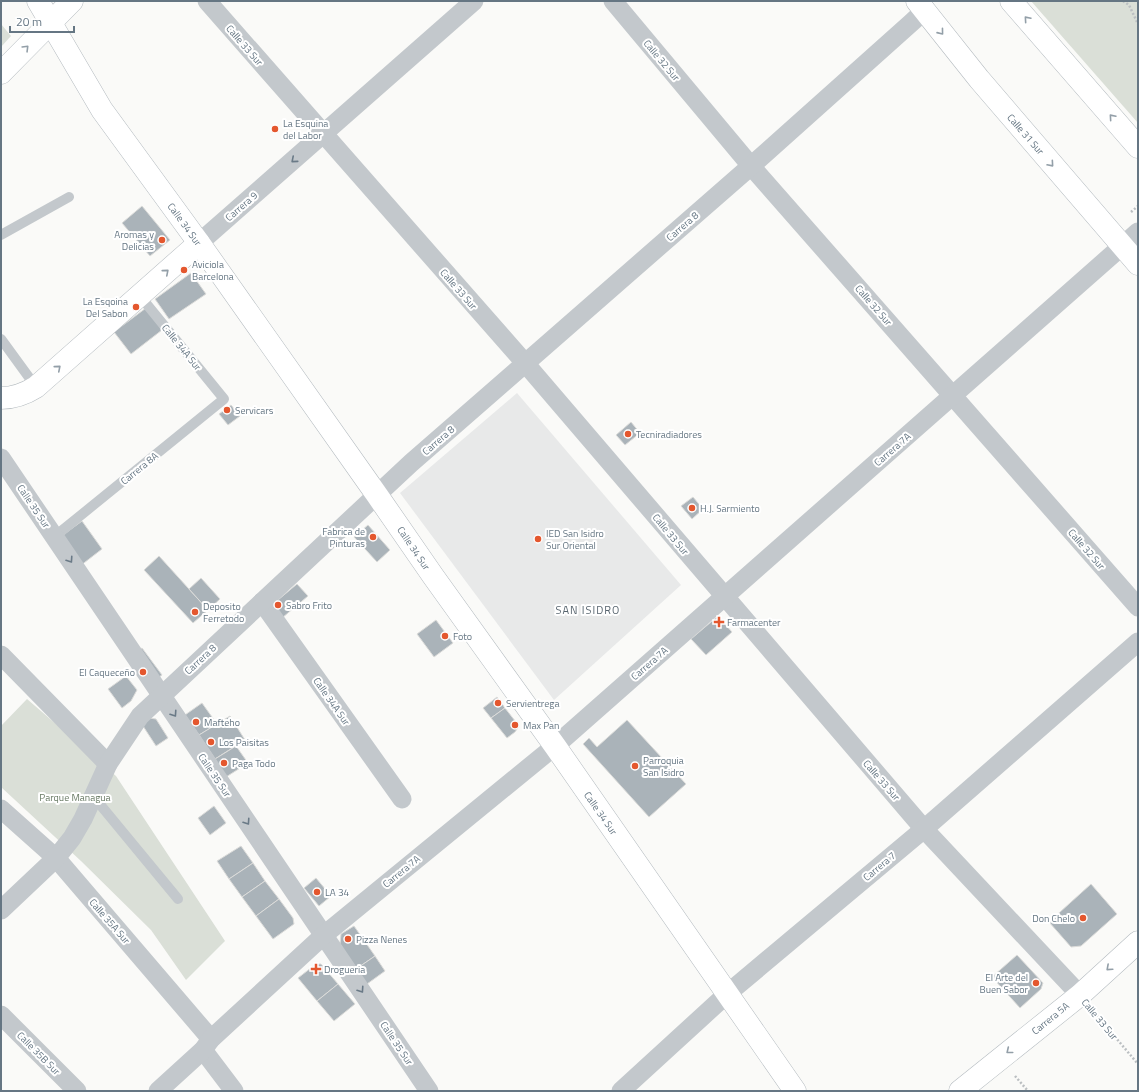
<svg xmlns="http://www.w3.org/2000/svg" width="1139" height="1092" viewBox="0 0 1139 1092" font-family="'Titillium Web',sans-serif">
	<rect width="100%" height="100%" fill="#fafaf8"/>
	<path fill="#e8e9e9" d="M517 393 681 585 554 700 400 493Z"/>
	<g fill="#dadfd7">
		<path d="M1031 1H1138V123Z"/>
		<path d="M1 24 11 36 1 47Z"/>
		<path d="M27 699 116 776 225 941 186 980 151 930 81 861 1 787V726Z"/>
	</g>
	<g fill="#aab3b9" stroke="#dcdcda">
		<path d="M142 206 170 240 150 256 122 223Z"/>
		<path d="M191 273 206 294 169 319 155 299Z"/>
		<path d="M146 308 162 330 131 354 114 332Z"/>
		<path d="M231 405 240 416 228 425 219 414Z"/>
		<path d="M631 422 640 433 625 445 616 435Z"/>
		<path d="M693 497 703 509 692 519 681 506Z"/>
		<path d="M82 521 102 549 80 566 59 538Z"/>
		<path d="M368 525 390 550 377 562 354 537Z"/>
		<path d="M159 556 208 610 193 623 144 570Z"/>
		<path d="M201 578 220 599 208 610 189 589Z"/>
		<path d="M297 584 308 596 282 618 272 605Z"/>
		<path d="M718 616 732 632 706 655 691 639Z"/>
		<path d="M436 620 453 643 434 657 417 634Z"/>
		<path d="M142 648 162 675 153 681 134 654Z"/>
		<path d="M126 676 137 690 131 701 122 708 108 689Z"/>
		<path d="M497 697 505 708 491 718 483 708Z"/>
		<path d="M202 703 217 724 199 735 185 715Z"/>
		<path d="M505 708 519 726 515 732 507 738 491 718Z"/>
		<path d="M230 716 245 740 215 759 199 735Z"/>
		<path d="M149 718 156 719 168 738 156 746 143 726Z"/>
		<path d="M627 720 686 784 649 817 583 744 589 738 597 747Z"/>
		<path d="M236 746 248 763 226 777 215 759Z"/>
		<path d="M214 806 226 823 210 835 198 818Z"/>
		<path d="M241 846 253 863 229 879 217 861Z"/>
		<path d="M253 863 265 881 242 897 229 879Z"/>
		<path d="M316 878 331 896 319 906 304 888Z"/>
		<path d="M265 881 279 899 256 916 242 897Z"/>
		<path d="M1091 884 1117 914 1081 946 1071 947 1049 922Z"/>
		<path d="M279 899 293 918 294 924 273 939 256 916Z"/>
		<path d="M354 926 375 956 356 969 340 944 341 934Z"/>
		<path d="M1017 955 1043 983 1041 989 1020 1008 992 977Z"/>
		<path d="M375 956 385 971 367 984 356 969Z"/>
		<path d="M316 964H321L338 984 317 1001 298 978Z"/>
		<path d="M338 984 355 1004 334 1021 317 1001Z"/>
	</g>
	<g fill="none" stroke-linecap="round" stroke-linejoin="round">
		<g stroke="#b3babf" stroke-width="23">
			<g id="secondary">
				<path d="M38 1 102 110 199 243 377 495 433 576 555 746 795 1091"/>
				<path d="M917 1 979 79 1138 264"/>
				<path d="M1011 1 1138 147"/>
				<path d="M1 73 72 1"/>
				<path d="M1 398C14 398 25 394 36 387L199 243"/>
				<path d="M960 1091 1080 995 1138 942"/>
			</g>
		</g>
		<g stroke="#bbbfc2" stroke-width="2.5" stroke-dasharray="2 2" stroke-linecap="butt">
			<path d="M1123 1 1129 5 1138 24"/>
			<path d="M1131 212 1138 206"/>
			<path d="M1094 1012 1138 1064"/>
			<path d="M1015 1076 1028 1091"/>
		</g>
		<g stroke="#c3c8cc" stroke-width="10">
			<path d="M1 235 69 197"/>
			<path d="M1 339 36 387"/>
			<path d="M54 537 224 399 140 296"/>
			<path d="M93 796 178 899"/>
		</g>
		<g stroke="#c3c8cc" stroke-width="19">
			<path d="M207 1 525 363 924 829 1080 995"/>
			<path d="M613 1 751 166 1138 607"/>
			<path d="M199 243 474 1"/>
			<path d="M1 458 429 1091"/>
			<path d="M262 602 402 799"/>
			<path d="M1 655 108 764"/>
			<path d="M1 809 56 858 211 1039"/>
			<path d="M1 910 56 858 72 838 83 819 108 764 140 716 411 463 751 166 911 23 924 11"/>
			<path d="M1 1015 77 1091"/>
			<path d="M203 1050 234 1091"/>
			<path d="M158 1091 203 1050 211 1039 324 935 555 746 1138 232"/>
			<path d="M621 1091 727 994 924 829 1138 642"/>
		</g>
		<use href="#secondary" stroke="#fff" stroke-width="22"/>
	</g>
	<defs><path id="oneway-chevron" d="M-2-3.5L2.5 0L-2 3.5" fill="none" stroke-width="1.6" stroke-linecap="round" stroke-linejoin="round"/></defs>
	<g stroke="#939fa8">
		<use href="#oneway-chevron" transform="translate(1027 19) rotate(-131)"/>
		<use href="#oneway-chevron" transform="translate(941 32) rotate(51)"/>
		<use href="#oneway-chevron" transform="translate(26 48) rotate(-45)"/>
		<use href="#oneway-chevron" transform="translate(1112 117) rotate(-131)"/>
		<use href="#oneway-chevron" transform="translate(1051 164) rotate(49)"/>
		<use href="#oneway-chevron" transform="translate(166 272) rotate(-41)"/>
		<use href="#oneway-chevron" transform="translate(58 368) rotate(-41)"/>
		<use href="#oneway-chevron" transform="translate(1109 968) rotate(138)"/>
		<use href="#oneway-chevron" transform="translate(1009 1051) rotate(141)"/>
	</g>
	<g stroke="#6a7a87">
		<use href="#oneway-chevron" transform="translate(294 160) rotate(139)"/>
		<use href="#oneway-chevron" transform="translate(70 560) rotate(56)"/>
		<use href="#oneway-chevron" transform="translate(174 714) rotate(56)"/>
		<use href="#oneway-chevron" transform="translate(247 822) rotate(56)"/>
		<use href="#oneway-chevron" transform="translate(361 990) rotate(56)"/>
	</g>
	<g fill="#e4572e" stroke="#fff" stroke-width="1.5">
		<circle cx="275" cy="129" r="4"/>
		<circle cx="162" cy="240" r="4"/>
		<circle cx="184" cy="270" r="4"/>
		<circle cx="136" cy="307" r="4"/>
		<circle cx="227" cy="410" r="4"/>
		<circle cx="628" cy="434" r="4"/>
		<circle cx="692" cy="508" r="4"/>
		<circle cx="373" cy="537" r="4"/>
		<circle cx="538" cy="539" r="4"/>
		<circle cx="278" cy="605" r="4"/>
		<circle cx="195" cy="612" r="4"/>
		<path d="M717 616h4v4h4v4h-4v4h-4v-4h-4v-4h4z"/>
		<circle cx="445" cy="636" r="4"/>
		<circle cx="143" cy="672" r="4"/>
		<circle cx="498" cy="703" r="4"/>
		<circle cx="196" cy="722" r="4"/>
		<circle cx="515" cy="725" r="4"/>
		<circle cx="211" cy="742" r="4"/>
		<circle cx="224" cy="763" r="4"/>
		<circle cx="635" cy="766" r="4"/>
		<circle cx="317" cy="892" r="4"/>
		<circle cx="1083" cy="918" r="4"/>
		<circle cx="348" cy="939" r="4"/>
		<path d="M314 963h4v4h4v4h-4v4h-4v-4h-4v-4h4z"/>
		<circle cx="1036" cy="983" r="4"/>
	</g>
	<g text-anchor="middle" stroke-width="4" stroke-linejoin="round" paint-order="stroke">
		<g font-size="10" fill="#657683" stroke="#fff">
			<text transform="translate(245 45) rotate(49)" y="4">Calle 33 Sur</text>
			<text transform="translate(662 60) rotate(50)" y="4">Calle 32 Sur</text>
			<text transform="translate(1026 134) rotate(49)" y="4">Calle 31 Sur</text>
			<text transform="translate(241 206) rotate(-41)" y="4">Carrera 9</text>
			<text transform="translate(185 224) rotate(54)" y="4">Calle 34 Sur</text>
			<text transform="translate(682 226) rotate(-41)" y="4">Carrera 8</text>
			<text transform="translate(459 289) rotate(49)" y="4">Calle 33 Sur</text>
			<text transform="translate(874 305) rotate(49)" y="4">Calle 32 Sur</text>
			<text transform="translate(182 347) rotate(51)" y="4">Calle 34A Sur</text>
			<text transform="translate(438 440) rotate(-41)" y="4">Carrera 8</text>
			<text transform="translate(892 449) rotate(-41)" y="4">Carrera 7A</text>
			<text transform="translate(139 468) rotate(-39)" y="4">Carrera 8A</text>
			<text transform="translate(34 506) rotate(56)" y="4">Calle 35 Sur</text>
			<text transform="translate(671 534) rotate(50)" y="4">Calle 33 Sur</text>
			<text transform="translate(414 548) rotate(56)" y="4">Calle 34 Sur</text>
			<text transform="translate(1087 549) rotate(49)" y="4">Calle 32 Sur</text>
			<text transform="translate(200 659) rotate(-43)" y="4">Carrera 8</text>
			<text transform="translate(649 663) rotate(-41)" y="4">Carrera 7A</text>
			<text transform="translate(332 701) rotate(55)" y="4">Calle 34A Sur</text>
			<text transform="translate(215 775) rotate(56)" y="4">Calle 35 Sur</text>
			<text transform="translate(882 780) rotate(49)" y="4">Calle 33 Sur</text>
			<text transform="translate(601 813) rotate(55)" y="4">Calle 34 Sur</text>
			<text transform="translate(879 866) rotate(-40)" y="4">Carrera 7</text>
			<text transform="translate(401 871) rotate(-39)" y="4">Carrera 7A</text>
			<text transform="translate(110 921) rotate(49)" y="4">Calle 35A Sur</text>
			<text transform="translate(1050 1018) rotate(-39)" y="4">Carrera 5A</text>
			<text transform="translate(1100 1019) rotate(50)" y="4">Calle 33 Sur</text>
			<text transform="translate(397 1043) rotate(56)" y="4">Calle 35 Sur</text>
			<text transform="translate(39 1053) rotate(45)" y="4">Calle 35B Sur</text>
		</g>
		<g font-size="10" fill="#657683" stroke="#fff" text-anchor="start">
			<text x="283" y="127">La Esquina<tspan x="283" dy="12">del Labor</tspan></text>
			<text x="154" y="238" text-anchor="end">Aromas y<tspan x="154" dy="12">Delicias</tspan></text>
			<text x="192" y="268">Aviciola<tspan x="192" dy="12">Barcelona</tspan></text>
			<text x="128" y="305" text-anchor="end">La Esqoina<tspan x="128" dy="12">Del Sabon</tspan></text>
			<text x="235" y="414">Servicars</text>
			<text x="636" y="438">Tecniradiadores</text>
			<text x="700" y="512">H.J. Sarmiento</text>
			<text x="365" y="535" text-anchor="end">Fabrica de<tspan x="365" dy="12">Pinturas</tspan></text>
			<text x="546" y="537">IED San Isidro<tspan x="546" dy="12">Sur Oriental</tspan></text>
			<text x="286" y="609">Sabro Frito</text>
			<text x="203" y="610">Deposito<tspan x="203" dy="12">Ferretodo</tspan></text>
			<text x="727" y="626">Farmacenter</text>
			<text x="453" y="640">Foto</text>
			<text x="135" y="676" text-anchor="end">El Caqueceño</text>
			<text x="506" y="707">Servientrega</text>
			<text x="204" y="726">Mafteho</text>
			<text x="523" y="729">Max Pan</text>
			<text x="219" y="746">Los Paisitas</text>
			<text x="643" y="764">Parroquia<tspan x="643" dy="12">San Isidro</tspan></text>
			<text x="232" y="767">Paga Todo</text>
			<text x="325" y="896">LA 34</text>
			<text x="1075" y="922" text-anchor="end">Don Chelo</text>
			<text x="356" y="943">Pizza Nenes</text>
			<text x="324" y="973">Drogueria</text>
			<text x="1028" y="981" text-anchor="end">El Arte del<tspan x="1028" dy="12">Buen Sabor</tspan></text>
		</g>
		<g font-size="10" fill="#687a64" stroke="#fff">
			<text x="75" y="801">Parque Managua</text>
		</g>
		<g font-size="11" letter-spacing="1" fill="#57646e" stroke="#fff">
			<text x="588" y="614">SAN ISIDRO</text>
		</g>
	</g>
	<rect width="1139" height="1092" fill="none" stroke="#657683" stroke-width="4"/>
	<path d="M10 26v6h64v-6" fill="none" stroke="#657683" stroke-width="2"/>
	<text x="16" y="26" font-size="12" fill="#657683" stroke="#ffffff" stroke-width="3" paint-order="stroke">20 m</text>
</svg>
